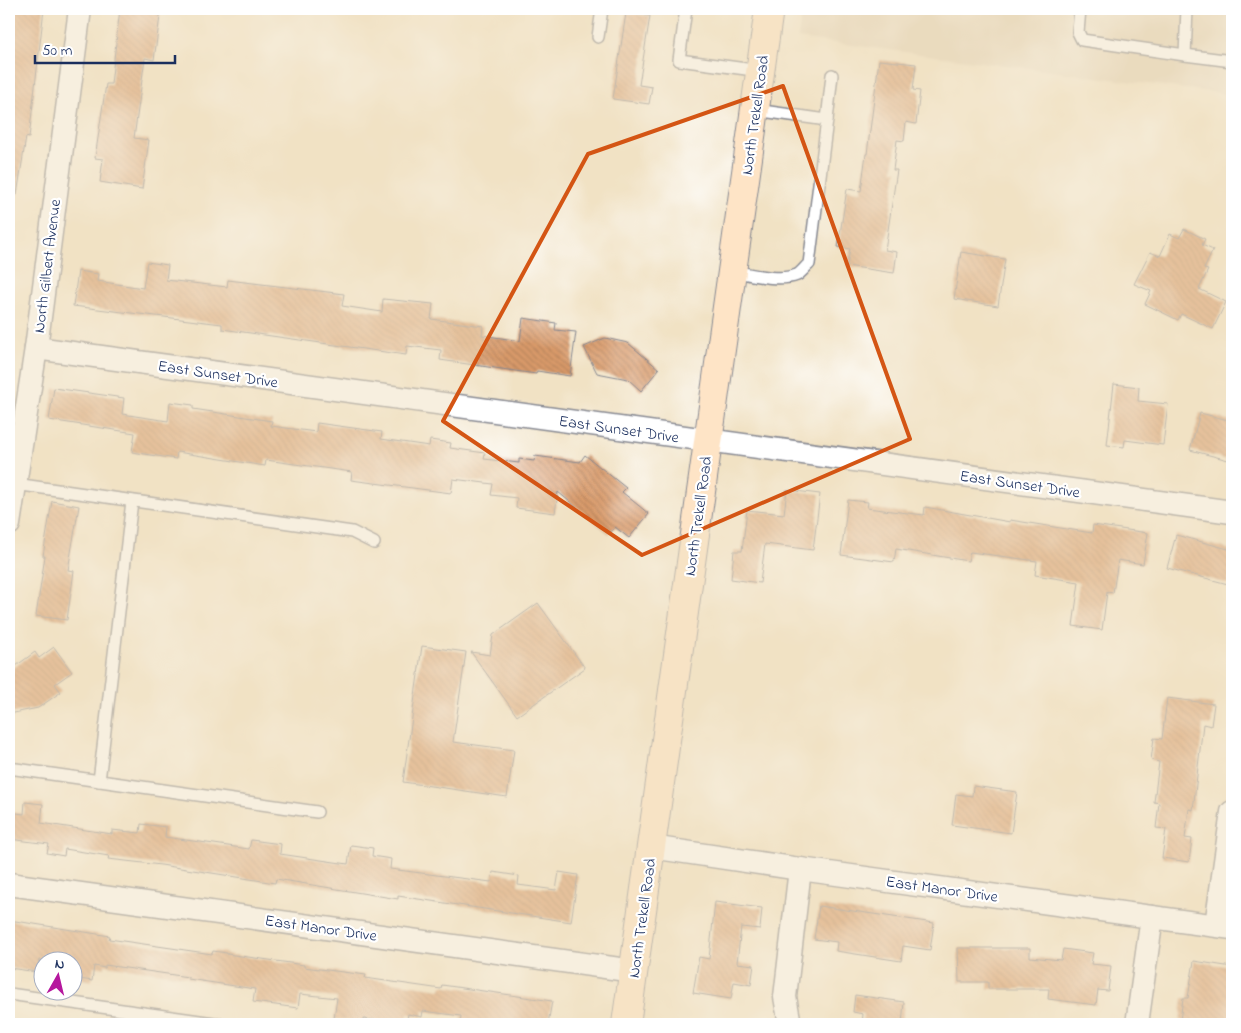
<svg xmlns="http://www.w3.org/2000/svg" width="1241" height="1033" viewBox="0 0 1241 1033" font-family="'Indie Flower',sans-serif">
	<defs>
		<pattern id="building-back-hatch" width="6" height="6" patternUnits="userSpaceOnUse" patternTransform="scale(1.25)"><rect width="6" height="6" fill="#d99a69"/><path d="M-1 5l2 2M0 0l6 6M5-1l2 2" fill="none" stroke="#af7e5a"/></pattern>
	</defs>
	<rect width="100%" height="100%" fill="#fff"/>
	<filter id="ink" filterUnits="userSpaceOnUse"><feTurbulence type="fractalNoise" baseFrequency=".02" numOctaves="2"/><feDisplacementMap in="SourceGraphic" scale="10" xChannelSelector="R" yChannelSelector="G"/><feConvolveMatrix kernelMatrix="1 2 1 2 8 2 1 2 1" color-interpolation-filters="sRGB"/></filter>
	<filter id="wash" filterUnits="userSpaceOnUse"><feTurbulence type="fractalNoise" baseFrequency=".0096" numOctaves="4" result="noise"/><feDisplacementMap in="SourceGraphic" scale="20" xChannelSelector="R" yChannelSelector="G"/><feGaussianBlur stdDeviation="1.12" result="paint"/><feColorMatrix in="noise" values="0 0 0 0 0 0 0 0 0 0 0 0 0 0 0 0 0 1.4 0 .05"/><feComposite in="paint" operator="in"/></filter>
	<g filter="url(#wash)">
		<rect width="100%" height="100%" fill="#f1e2c4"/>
		<path fill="#e2d2b6" d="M802 9H1232V95L798 38Z"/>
		<g id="blocks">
			<g fill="url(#building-back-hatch)">
				<path d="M11 9H44L29 138 26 137 17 195 9 194V25Z"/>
				<path d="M120 9H161L154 60 145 58 134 138 149 140 142 189 100 182 103 159 95 158 106 84H111Z"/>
				<path d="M626 13 650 16 639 85 652 87 649 104 613 99Z"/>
				<path d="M879 60 916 64 913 90 920 91 916 124 906 122 904 141 897 140 893 170H897L885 250 897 252 894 273 847 266 850 249 838 247 847 189 861 191 866 154H867Z"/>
				<path d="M1184 229 1205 239 1202 245 1213 250 1204 269 1208 270 1199 289 1226 302 1213 329 1181 314 1178 320 1145 304 1151 291 1134 284 1150 252 1160 256 1170 234 1179 238Z"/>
				<path d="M961 252 1005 259 998 306 954 299Z"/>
				<path d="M147 262 168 265 166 280 227 287 228 280 344 294 342 306 382 312 383 299 433 304 431 319 483 326 482 335 520 341 523 318 556 323 555 330 576 332 570 376 537 371 536 374 440 360 441 350 407 346 406 355 222 329V324L73 306 78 271 98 274 97 281 143 288Z"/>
				<path d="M605 338 628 343 659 369 641 391 628 379 597 373 584 347Z"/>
				<path d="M1114 384 1139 387 1138 401 1168 404 1163 445 1125 440 1124 447 1107 445Z"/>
				<path d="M54 388 124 398 122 414 168 421 170 402 193 405V409L272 421 271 426 316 432 317 423 382 432 381 439 429 446 430 440 451 443 450 448 485 453 484 459 519 463V459L534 461 535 456 580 462 585 455 626 488 622 492 649 514 629 538 615 527 609 534 558 492 555 513 516 508 517 498 491 495 493 484 453 479 451 493 351 480 352 472 266 460 265 466 177 452 176 459 132 452 135 433 49 420Z"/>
				<path d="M1200 413 1232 421V461L1190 450Z"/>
				<path d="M787 490 820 494 813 550 765 544 760 583 731 579 734 551H742L747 510 784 514Z"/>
				<path d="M848 500 868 502 867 508 924 515 925 507 1010 522V520L1092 533 1093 525 1148 533 1143 564 1118 560 1113 593 1107 592 1102 630 1073 626 1079 582 1035 575 1037 561 970 552 968 561 896 549 894 562 841 555Z"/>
				<path d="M52 501 79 506 68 570 74 571 67 620 36 616 45 556H43Z"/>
				<path d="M1176 535 1232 550V568L1228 584 1167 568Z"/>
				<path d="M538 603 585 668 517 716 471 652 490 655 493 635Z"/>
				<path d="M422 646 466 652 453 742 514 750 507 797 403 782Z"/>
				<path d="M54 647 72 672 55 684 61 692 38 708 9 714V671L35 652 39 658Z"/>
				<path d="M1167 698 1214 704 1211 726 1203 724 1193 810 1189 809 1185 838 1192 839 1189 862 1162 858 1166 829 1156 828 1159 803 1154 802 1159 762 1151 760 1154 738 1162 739Z"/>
				<path d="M973 786 1017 792 1011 833 952 825 956 794 972 796Z"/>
				<path d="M25 802 43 804 41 823 112 834V830L140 833 141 824 166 827 165 837 249 849 251 840 281 844 280 854 348 864 351 845 373 848 372 856 391 859 390 869 491 882 493 872 519 876 518 885 556 890 559 872 578 875 571 922 398 896V899L276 879 275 883 161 865 108 859 109 856 65 849 64 856 47 853 49 844 9 839V812L24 814Z"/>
				<path d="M715 902 762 908 760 929 741 927 737 963 754 965 751 985 734 982 731 999 693 993 699 957 709 959Z"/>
				<path d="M819 906 934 923 930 950 903 946 901 961 836 951 837 942 814 939Z"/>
				<path d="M9 920 110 936 109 939 192 951 212 954 213 951 227 953V954L304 965V967L366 975 365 978 441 989 442 985 552 1001 548 1024H460L461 1016 423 1011 422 1017 408 1014 406 1024 363 1019V1023L334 1019 337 998 300 994 298 1008 253 1002 255 989 188 979V977L105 965V968L94 966 92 981 74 978 75 964H72V960H39L37 972 9 968Z"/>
				<path d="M958 948H1030V957L1061 960 1063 949 1093 953 1091 964 1111 966 1108 991 1098 990 1096 1005 1048 999 1049 989H988V982H959Z"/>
				<path d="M1194 961 1232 967V1024H1201L1180 1021 1183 998H1188Z"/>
				<path d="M855 995 904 1002 902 1024H862L863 1014 853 1012Z"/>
			</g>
		</g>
	</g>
	<g filter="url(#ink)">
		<use href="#blocks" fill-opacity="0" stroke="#868891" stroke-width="1"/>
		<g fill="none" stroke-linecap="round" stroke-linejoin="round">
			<g stroke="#868891" stroke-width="14">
				<g id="service">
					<path d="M686 9 679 60 761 71"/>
					<path d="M1080 9 1078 32 1082 40 1185 55"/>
					<path d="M1187 9 1185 55 1232 61"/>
					<path d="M598 37 602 9"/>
					<path d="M827 120 832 75"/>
					<path d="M732 271C750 274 779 282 797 275 801 273 805 267 809 264L827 120 755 110"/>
					<path d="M15 484 352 532 374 543"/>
					<path d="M9 768 317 812"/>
					<path d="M99 781 132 501"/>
					<path d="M9 994 221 1024"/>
				</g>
			</g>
			<g stroke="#868891" stroke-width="25">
				<g id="minor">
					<path d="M36 348 1232 512"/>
					<path d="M9 524 36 348 80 9"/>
					<path d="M651 847 800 869 1232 928"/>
					<path d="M9 884 634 971"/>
					<path d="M1216 925 1232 812"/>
					<path d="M790 1024 785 997 800 869"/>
					<path d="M1137 1024 1152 917"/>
				</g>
			</g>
			<g stroke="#868891" stroke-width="30">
				<path id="secondary" d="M626 1024 769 9"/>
			</g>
			<use href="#service" stroke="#fff" stroke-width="11"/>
			<use href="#minor" stroke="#fff" stroke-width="22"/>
			<use href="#secondary" stroke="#fee4c6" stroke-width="28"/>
		</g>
	</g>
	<path d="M0 0H1241V1033H0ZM783 86 910 439 642 555 443 421 588 154Z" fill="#f1e2c4" fill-opacity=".55" fill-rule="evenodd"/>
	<path fill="none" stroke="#d45514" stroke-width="4" stroke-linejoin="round" d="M783 86 910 439 642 555 443 421 588 154Z"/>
	<g text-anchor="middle" stroke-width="4.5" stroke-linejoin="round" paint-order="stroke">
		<g font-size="16" fill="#1b2f5e" stroke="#fff">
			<text transform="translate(754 115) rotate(-82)" y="6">North Trekell Road</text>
			<text transform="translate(46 266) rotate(-83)" y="6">North Gilbert Avenue</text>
			<text transform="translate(218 373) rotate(8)" y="6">East Sunset Drive</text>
			<text transform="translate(619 428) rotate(8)" y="6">East Sunset Drive</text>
			<text transform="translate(1020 483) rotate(8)" y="6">East Sunset Drive</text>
			<text transform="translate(697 516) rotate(-82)" y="6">North Trekell Road</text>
			<text transform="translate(942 888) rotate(8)" y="6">East Manor Drive</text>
			<text transform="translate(641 918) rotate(-82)" y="6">North Trekell Road</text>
			<text transform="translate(321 927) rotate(8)" y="6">East Manor Drive</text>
		</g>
	</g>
	<rect width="1241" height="1033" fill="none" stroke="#fff" stroke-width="30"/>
	<g transform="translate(58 976) rotate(8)"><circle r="24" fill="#ffffff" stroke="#a4acbf"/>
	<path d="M0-4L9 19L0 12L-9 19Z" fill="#b5179e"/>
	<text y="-8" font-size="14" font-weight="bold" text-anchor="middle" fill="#1b2f5e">N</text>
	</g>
	<path d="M35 55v8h140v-8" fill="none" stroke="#1b2f5e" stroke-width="2.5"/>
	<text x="42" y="55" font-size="15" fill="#1b2f5e" stroke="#ffffff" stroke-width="4" paint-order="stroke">50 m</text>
</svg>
